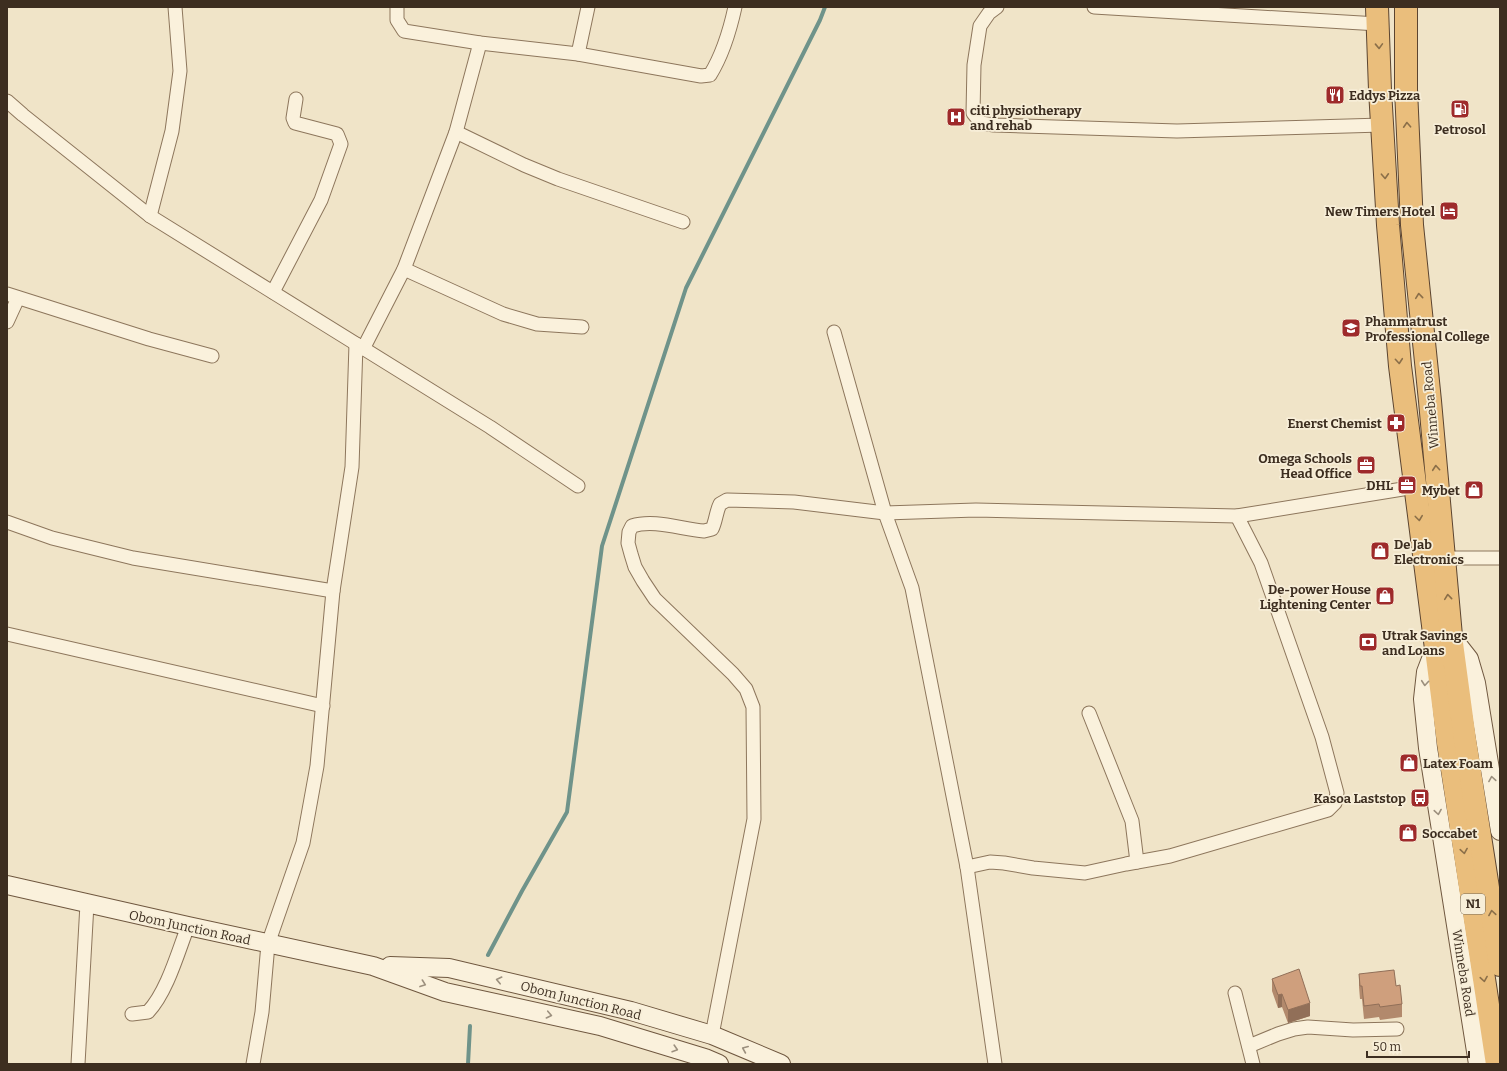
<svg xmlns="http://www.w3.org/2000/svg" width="1507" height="1071" viewBox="0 0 1507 1071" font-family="Bitter,serif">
	<rect width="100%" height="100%" fill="#f0e4c8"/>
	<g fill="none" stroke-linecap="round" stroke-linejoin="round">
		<g stroke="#6f938a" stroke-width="4">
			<path d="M488 955 522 891 567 812 602 546 686 288 820 20 825 7"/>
			<path d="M468 1064 470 1026"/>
		</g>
		<g stroke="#8d765c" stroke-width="15">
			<g id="minor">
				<path d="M397 7V20L404 31 480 43 578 54 701 76 710 75C723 54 730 30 735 7"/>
				<path d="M997 7 989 13 980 26 974 65 973 113 981 123 994 125 1177 131 1382 125"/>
				<path d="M1094 7 1378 24"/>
				<path d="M578 54 588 7"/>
				<path d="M7 101 23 115 150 216 490 427 578 486"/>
				<path d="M456 132 524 165 558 179 683 222"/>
				<path d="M150 216 172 131 180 71 175 7"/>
				<path d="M404 269 503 314 537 324 582 327"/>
				<path d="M273 292 321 200 341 144 337 134 295 123 293 118 296 99"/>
				<path d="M7 294 149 339 212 356"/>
				<path d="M7 322 18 298"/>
				<path d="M834 332 885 513 912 588 967 867 995 1064"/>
				<path d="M363 349 404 269 456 132 480 43"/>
				<path d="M7 522 52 538 133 558 333 591"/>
				<path d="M1444 558H1500"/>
				<path d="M7 634 323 706"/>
				<path d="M1089 713 1132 821 1137 862"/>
				<path d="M967 867 990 862 1004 863 1033 868 1085 873 1126 864 1170 856 1328 810 1335 803 1337 793 1322 737 1261 563 1237 516"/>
				<path d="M1235 993 1253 1064"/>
				<path d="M132 1014 148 1012C167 992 178 952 188 926"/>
				<path d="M712 1035 754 819 753 707 746 689 733 674 655 599 643 581 635 567 631 554 628 543 629 532 632 526C654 519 681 529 704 531L712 529C716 521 716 512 720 504L727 500 794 502 885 513 976 510 1237 516 1415 487"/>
				<path d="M1249 1046 1278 1034 1294 1029 1308 1027 1353 1030 1397 1029"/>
				<path d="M78 1064 87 904"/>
				<path d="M253 1064 262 1012 268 944 303 843 317 766 333 591 352 467 356 344"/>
			</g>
		</g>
		<g stroke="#6f573f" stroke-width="20">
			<g id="secondary">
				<path d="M1451 636 1469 659 1476 683 1500 831"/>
				<path d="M1436 646 1426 672 1423 699 1428 748 1478 1064"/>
				<path d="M7 885 188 926 373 966 445 992 600 1026 705 1058 719 1064"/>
				<path d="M390 966 449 968 631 1011 712 1035 781 1064"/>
			</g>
		</g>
		<g stroke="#5b4430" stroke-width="24">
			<g id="trunk">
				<path d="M1377 7 1380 90 1388 225 1400 366 1448 743 1497 1064"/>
				<path d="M1406 7V89L1412 225 1430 401 1444 558 1451 636 1465 740 1500 965"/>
			</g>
		</g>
		<use href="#minor" stroke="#faf1dc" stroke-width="13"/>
		<use href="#secondary" stroke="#faf1dc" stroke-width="18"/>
		<use href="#trunk" stroke="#eabe7c" stroke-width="22"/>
	</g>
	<g fill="#b2896c">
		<path d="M1359 974 1396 986 1402 1004V1017L1380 1020 1379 1017 1364 1019 1362 999H1360L1359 987Z"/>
		<path d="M1272 979 1310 1016 1288 1023 1282 1007 1278 1008 1272 991Z"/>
	</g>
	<g fill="#916f58">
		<path d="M1282 994V1007L1278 1008V995Z"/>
		<path d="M1310 1003V1016L1288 1023V1010Z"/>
	</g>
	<g fill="#cf9f7d" stroke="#916f58">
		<path d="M1299 969 1310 1003 1288 1010 1282 994 1278 995 1272 979Z"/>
		<path d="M1394 970 1396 986 1400 985 1402 1004 1380 1007 1379 1004 1364 1006 1362 986H1360L1359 974Z"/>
	</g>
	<defs><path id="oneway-chevron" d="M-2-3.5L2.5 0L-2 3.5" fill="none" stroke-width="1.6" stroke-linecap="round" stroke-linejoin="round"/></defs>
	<g stroke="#8b6f49">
		<use href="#oneway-chevron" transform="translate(1379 46) rotate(88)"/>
		<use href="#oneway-chevron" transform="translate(1407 125) rotate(-93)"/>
		<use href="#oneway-chevron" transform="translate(1385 176) rotate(87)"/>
		<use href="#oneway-chevron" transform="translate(1419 296) rotate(-96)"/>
		<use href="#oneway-chevron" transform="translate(1399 361) rotate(85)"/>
		<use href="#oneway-chevron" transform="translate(1436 468) rotate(-95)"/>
		<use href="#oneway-chevron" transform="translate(1419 518) rotate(83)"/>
		<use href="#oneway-chevron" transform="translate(1448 597) rotate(-96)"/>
		<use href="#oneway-chevron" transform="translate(1464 851) rotate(81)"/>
		<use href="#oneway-chevron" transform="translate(1492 913) rotate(-99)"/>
		<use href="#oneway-chevron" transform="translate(1484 979) rotate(81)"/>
	</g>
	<g stroke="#9c907e">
		<use href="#oneway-chevron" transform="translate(1425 683) rotate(95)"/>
		<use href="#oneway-chevron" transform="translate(1492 779) rotate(-99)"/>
		<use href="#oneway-chevron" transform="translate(1438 812) rotate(81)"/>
		<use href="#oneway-chevron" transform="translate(499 980) rotate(-167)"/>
		<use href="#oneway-chevron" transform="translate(423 984) rotate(20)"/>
		<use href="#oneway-chevron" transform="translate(549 1015) rotate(12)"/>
		<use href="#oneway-chevron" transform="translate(675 1049) rotate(17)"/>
		<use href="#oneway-chevron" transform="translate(745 1049) rotate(-157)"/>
	</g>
	<defs>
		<g id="restaurant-square" transform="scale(1)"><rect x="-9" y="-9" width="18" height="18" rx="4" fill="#9e2a2b" stroke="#f7eed8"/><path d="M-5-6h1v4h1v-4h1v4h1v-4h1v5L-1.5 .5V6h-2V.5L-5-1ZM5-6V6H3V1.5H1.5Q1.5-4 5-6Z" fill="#fff"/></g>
		<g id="fuel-square" transform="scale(1)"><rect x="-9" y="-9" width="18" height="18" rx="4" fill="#9e2a2b" stroke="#f7eed8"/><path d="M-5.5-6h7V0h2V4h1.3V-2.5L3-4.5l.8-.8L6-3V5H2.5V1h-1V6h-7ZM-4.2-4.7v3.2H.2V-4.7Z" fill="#fff"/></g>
		<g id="hospital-square" transform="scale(1)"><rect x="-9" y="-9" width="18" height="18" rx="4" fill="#9e2a2b" stroke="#f7eed8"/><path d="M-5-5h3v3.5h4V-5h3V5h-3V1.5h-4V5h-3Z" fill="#fff"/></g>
		<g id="hotel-square" transform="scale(1)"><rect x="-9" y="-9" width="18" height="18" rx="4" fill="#9e2a2b" stroke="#f7eed8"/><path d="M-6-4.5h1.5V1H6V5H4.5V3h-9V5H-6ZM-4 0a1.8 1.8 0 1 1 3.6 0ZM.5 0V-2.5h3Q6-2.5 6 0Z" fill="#fff"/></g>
		<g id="school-square" transform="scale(1)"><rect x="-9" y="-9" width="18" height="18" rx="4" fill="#9e2a2b" stroke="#f7eed8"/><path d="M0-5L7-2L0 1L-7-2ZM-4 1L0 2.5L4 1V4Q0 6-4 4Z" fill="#fff"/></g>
		<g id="pharmacy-square" transform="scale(1)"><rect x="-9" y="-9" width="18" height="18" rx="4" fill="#9e2a2b" stroke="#f7eed8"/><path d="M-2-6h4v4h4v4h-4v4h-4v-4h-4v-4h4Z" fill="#fff"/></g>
		<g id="office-square" transform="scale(1)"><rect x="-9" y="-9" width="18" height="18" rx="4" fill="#9e2a2b" stroke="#f7eed8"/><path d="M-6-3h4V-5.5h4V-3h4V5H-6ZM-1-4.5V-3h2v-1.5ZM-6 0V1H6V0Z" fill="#fff"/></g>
		<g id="shop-square" transform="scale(1)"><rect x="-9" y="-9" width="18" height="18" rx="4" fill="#9e2a2b" stroke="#f7eed8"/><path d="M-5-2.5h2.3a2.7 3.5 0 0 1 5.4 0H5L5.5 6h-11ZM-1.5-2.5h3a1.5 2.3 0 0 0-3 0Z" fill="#fff"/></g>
		<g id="bank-square" transform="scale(1)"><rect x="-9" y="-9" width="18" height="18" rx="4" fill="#9e2a2b" stroke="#f7eed8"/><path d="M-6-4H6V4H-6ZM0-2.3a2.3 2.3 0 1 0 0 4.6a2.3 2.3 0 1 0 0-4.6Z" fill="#fff"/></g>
		<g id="bus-square" transform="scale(1)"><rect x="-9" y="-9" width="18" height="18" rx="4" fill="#9e2a2b" stroke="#f7eed8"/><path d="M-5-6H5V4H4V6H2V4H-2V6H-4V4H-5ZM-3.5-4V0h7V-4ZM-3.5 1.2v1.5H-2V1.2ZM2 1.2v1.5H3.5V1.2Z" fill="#fff"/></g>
	</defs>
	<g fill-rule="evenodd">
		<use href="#restaurant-square" x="1335" y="95"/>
		<use href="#fuel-square" x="1460" y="109"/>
		<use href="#hospital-square" x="956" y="117"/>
		<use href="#hotel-square" x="1449" y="211"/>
		<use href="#school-square" x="1351" y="328"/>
		<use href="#pharmacy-square" x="1396" y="423"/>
		<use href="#office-square" x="1366" y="465"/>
		<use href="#office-square" x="1407" y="485"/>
		<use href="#shop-square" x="1474" y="490"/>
		<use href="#shop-square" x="1380" y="551"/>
		<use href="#shop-square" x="1385" y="596"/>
		<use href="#bank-square" x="1368" y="642"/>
		<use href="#shop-square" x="1409" y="763"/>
		<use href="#bus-square" x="1420" y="798"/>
		<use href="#shop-square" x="1408" y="833"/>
	</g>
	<g text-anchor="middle" stroke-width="3.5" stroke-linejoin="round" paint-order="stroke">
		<rect fill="#f7eed8" stroke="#756857" stroke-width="1" x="1461" y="894" width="24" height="20" rx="3"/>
		<g font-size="12" font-weight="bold" fill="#3d2e20">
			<text x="1473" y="908">N1</text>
		</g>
		<g font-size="13" font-weight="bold" fill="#3d2e20" stroke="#f7eed8" text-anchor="start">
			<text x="1349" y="100">Eddys Pizza</text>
			<text x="970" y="115">citi physiotherapy<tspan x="970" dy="15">and rehab</tspan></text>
			<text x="1460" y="134" text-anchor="middle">Petrosol</text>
			<text x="1435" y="216" text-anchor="end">New Timers Hotel</text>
			<text x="1365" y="326">Phanmatrust<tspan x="1365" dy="15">Professional College</tspan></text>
			<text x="1382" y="428" text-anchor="end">Enerst Chemist</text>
			<text x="1352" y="463" text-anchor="end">Omega Schools<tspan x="1352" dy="15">Head Office</tspan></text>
			<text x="1393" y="490" text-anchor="end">DHL</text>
			<text x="1460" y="495" text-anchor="end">Mybet</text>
			<text x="1394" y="549">De Jab<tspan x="1394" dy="15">Electronics</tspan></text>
			<text x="1371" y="594" text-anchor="end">De-power House<tspan x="1371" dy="15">Lightening Center</tspan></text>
			<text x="1382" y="640">Utrak Savings<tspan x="1382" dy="15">and Loans</tspan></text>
			<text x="1423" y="768">Latex Foam</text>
			<text x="1406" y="803" text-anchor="end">Kasoa Laststop</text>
			<text x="1422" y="838">Soccabet</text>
		</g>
		<g font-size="13" fill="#3d2e20" stroke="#f7eed8">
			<text transform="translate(1430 405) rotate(-95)" y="5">Winneba Road</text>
			<text transform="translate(190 927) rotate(12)" y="5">Obom Junction Road</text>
			<text transform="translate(1464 973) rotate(81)" y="5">Winneba Road</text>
			<text transform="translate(581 1000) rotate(14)" y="5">Obom Junction Road</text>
		</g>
	</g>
	<rect width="1507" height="1071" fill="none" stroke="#3d2e20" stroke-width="16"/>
	<path d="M1367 1051v6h102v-6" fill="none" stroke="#3d2e20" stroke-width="2"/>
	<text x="1373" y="1051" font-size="12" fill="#3d2e20" stroke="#f7eed8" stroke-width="3" paint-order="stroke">50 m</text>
</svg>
